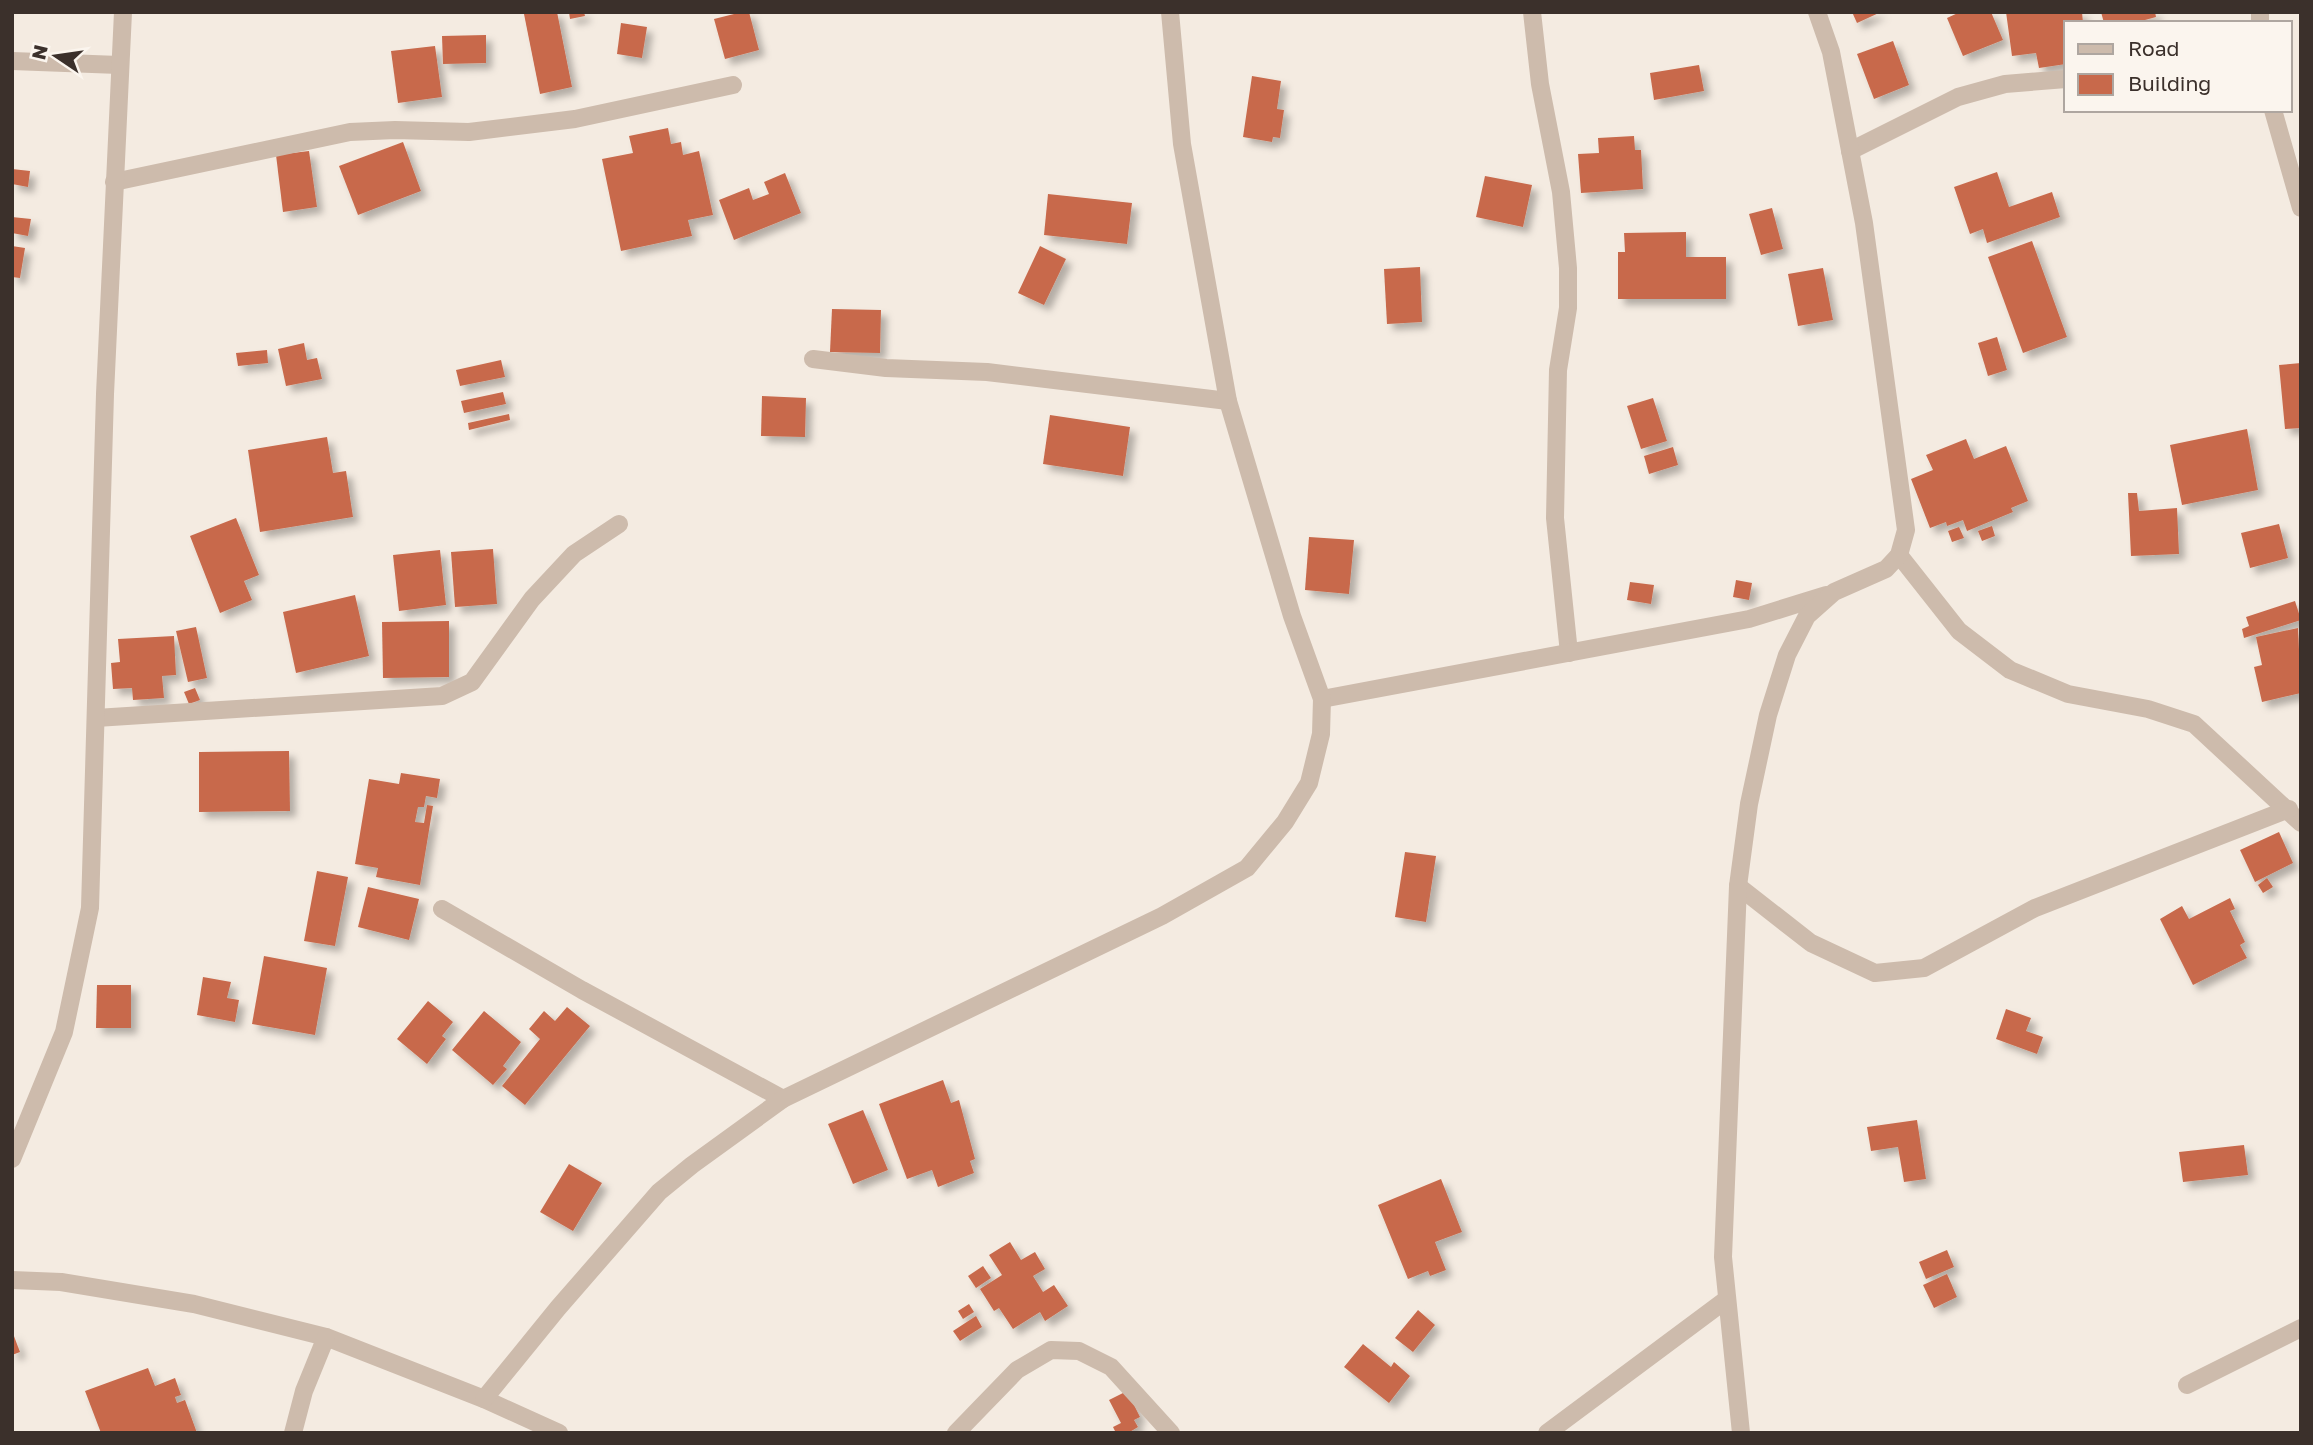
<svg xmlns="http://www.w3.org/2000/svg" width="2313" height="1445" viewBox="0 0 2313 1445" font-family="'Golos Text',sans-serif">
	<defs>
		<filter id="shadow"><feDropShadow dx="6" dy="6" stdDeviation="3.5" flood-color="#0004"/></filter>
	</defs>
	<rect width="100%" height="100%" fill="#f4ebe1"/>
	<g fill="#c8694b" filter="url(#shadow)">
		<path d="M533 12H557L572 87 540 94 524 14Z"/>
		<path d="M569 12H584L585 16 570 19Z"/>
		<path d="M742 12H749L759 50 725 59 714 19Z"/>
		<path d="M1852 12H1881L1857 23Z"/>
		<path d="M1960 12H1991L2003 40 1963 56 1947 18Z"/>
		<path d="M2006 12H2082L2083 23H2066V64L2039 68 2036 53 2012 56Z"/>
		<path d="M2101 12H2155L2156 17 2134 23H2104Z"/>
		<path d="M621 23 647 27 642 58 617 54Z"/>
		<path d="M486 35V63L443 64 442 36Z"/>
		<path d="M1893 41 1909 85 1874 99 1857 54Z"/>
		<path d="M435 46 442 97 398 103 391 51Z"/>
		<path d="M1699 65 1704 91 1654 100 1650 73Z"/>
		<path d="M1252 76 1281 81 1277 109 1284 110 1280 138 1273 137 1272 142 1243 137Z"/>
		<path d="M668 128 671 144 681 142 683 155 699 151 713 215 688 220 692 236 621 251 602 159 633 153 629 136Z"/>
		<path d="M1634 136 1635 150H1641L1643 189 1581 193 1578 154 1599 153 1598 138Z"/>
		<path d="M403 142 421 191 358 215 339 166Z"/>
		<path d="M309 151 317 207 283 212 276 155Z"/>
		<path d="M12 169 30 171 28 187 12 184Z"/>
		<path d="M1997 172 2009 207 2052 192 2060 217 1987 243 1983 229 1970 234 1954 187Z"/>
		<path d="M785 173 801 213 734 240 719 200 749 188 753 200 769 194 764 182Z"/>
		<path d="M1485 176 1532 185 1523 227 1476 217Z"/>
		<path d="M1048 194 1132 203 1127 244 1044 235Z"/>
		<path d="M1772 208 1783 249 1761 255 1749 214Z"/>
		<path d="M12 217 31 219 28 236 12 233Z"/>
		<path d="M1686 232V257H1726V299H1618V252H1625L1624 233Z"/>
		<path d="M2032 241 2067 337 2023 353 1988 257Z"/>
		<path d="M12 246 25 248 20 278 12 277Z"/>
		<path d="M1040 246 1066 259 1044 305 1018 293Z"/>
		<path d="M1420 267 1422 322 1387 324 1384 269Z"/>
		<path d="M1823 268 1833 320 1798 326 1788 274Z"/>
		<path d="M832 309 881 310 880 353 830 352Z"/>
		<path d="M1997 337 2007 370 1988 376 1978 343Z"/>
		<path d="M304 343 307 360 317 358 322 379 286 386 278 349Z"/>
		<path d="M267 350 268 363 238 366 236 353Z"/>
		<path d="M501 360 505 377 460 386 456 370Z"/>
		<path d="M2301 363V428L2285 429 2279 365Z"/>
		<path d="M503 392 506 404 464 413 461 401Z"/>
		<path d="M762 396 806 398 805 437 761 436Z"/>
		<path d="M1653 398 1667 441 1641 449 1627 406Z"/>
		<path d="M509 414 510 420 469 430 468 423Z"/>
		<path d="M1050 415 1130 427 1123 476 1043 464Z"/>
		<path d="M2247 429 2258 490 2182 505 2170 445Z"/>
		<path d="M327 437 333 473 346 471 353 517 260 532 248 450Z"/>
		<path d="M1966 439 1974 459 2006 446 2028 501 2011 508 2013 512 1967 531 1963 520 1947 526 1946 522 1930 528 1911 479 1933 470 1926 455Z"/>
		<path d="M1673 447 1678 465 1649 474 1644 456Z"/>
		<path d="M2128 493H2137L2139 511 2177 508 2179 554 2131 556Z"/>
		<path d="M236 518 259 575 244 581 252 600 220 613 190 536Z"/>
		<path d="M2279 524 2288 558 2250 568 2241 533Z"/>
		<path d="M1992 526 1995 536 1982 541 1978 531Z"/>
		<path d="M1959 527 1964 538 1952 542 1948 531Z"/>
		<path d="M1309 537 1354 540 1349 594 1305 590Z"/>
		<path d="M493 549 497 604 455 607 451 552Z"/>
		<path d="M440 550 446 605 399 611 393 555Z"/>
		<path d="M1736 580 1752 583 1749 600 1733 597Z"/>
		<path d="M1630 582 1654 585 1651 604 1627 600Z"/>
		<path d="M355 595 369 656 296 673 283 612Z"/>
		<path d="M2295 601 2301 620 2244 638 2242 629 2249 626 2246 617Z"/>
		<path d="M449 621V677L383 678 382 622Z"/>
		<path d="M196 627 207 678 188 682 176 631Z"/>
		<path d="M2298 628 2301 693 2262 702 2254 667 2262 665 2256 637Z"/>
		<path d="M174 636 176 675 162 676 164 698 133 700 132 688 113 689 111 663 120 662 118 639Z"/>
		<path d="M195 688 200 700 189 704 184 692Z"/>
		<path d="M289 751 290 811 199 812V752Z"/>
		<path d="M401 773 440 779 437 798 426 796 424 807H418L415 822 424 823 427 805 433 806 420 885 376 877 378 868 355 864 369 779 399 784Z"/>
		<path d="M2279 832 2293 863 2255 882 2240 850Z"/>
		<path d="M1405 852 1436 856 1426 922 1395 917Z"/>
		<path d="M317 871 348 877 335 946 304 941Z"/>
		<path d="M2267 878 2273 887 2263 893 2258 885Z"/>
		<path d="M368 887 419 899 409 940 358 927Z"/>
		<path d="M2230 898 2235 909 2230 911 2245 942 2240 945 2247 958 2193 985 2160 919 2182 906 2189 919Z"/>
		<path d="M264 956 327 968 315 1035 252 1024Z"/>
		<path d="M203 977 231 982 227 998 239 1000 235 1022 197 1015Z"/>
		<path d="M97 985H131V1028H96Z"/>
		<path d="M428 1001 453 1022 442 1036 446 1039 427 1064 397 1039Z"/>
		<path d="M567 1007 590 1026 525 1105 502 1086 540 1039 529 1029 544 1011 555 1021Z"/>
		<path d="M2006 1009 2031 1018 2026 1031 2043 1037 2037 1054 1996 1039Z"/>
		<path d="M484 1011 521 1042 503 1066 507 1069 493 1085 452 1050Z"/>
		<path d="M943 1080 951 1103 959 1100 975 1159 970 1161 974 1173 938 1187 932 1170 907 1179 879 1104Z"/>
		<path d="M863 1110 888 1170 853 1184 828 1124Z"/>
		<path d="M1917 1120 1926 1179 1904 1182 1898 1147 1871 1151 1867 1127Z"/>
		<path d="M2244 1145 2248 1175 2183 1182 2179 1152Z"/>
		<path d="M569 1164 602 1183 573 1231 540 1212Z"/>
		<path d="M1441 1179 1462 1232 1435 1242 1446 1270 1430 1276 1428 1271 1408 1279 1378 1205Z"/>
		<path d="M1010 1242 1021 1260 1035 1252 1045 1269 1033 1276 1043 1292 1054 1285 1068 1306 1045 1321 1040 1312 1013 1329 999 1308 994 1311 980 1289 1002 1275 989 1255Z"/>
		<path d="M1947 1250 1954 1267 1926 1279 1919 1262Z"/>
		<path d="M983 1266 991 1278 976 1288 968 1276Z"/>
		<path d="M1947 1274 1957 1297 1934 1308 1923 1285Z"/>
		<path d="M969 1304 974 1312 963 1319 958 1311Z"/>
		<path d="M1418 1310 1435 1325 1413 1352 1395 1338Z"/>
		<path d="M976 1316 982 1327 960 1341 953 1331Z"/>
		<path d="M12 1331 20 1352 12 1355Z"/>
		<path d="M1363 1344 1391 1367 1394 1362 1410 1376 1389 1403 1344 1367Z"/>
		<path d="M148 1368 155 1386 175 1378 181 1395 175 1397 177 1403 185 1400 197 1433H101L85 1391Z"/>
		<path d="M1127 1391 1140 1417 1134 1420 1138 1427 1128 1433H1116L1113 1427 1121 1423 1109 1400Z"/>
	</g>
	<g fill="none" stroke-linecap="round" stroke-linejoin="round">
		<g stroke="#cdbbac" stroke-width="18">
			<path d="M1532 12 1540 84 1561 192 1568 268V308L1558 370 1555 518 1569 653"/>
			<path d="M2260 12V23"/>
			<path d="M12 61 119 65"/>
			<path d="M2273 110 2301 208"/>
			<path d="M1850 151 1958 97 2005 84 2066 79"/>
			<path d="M114 182 350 132 395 130 469 132 575 119 733 85"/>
			<path d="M813 359 886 368 987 372 1228 401"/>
			<path d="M1899 555 1959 631 2010 670 2068 694 2148 709 2194 724 2301 823"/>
			<path d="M1322 699 1749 619 1826 595"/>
			<path d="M96 718 442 696 472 682 532 599 574 554 619 524"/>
			<path d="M1738 886 1811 943 1875 973 1924 968 2035 908 2289 809"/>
			<path d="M442 909 582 990 783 1099"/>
			<path d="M12 1159 64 1032 90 908 105 394 123 12"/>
			<path d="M12 1280 61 1282 194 1304 326 1337 484 1399 559 1433"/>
			<path d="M2187 1385 2301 1328"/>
			<path d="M484 1399 558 1308 659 1192 692 1165 783 1099 1162 916 1247 868 1285 822 1309 783 1321 734 1322 699 1292 616 1228 401 1182 144 1170 12"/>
			<path d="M293 1433 304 1391 326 1337"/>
			<path d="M956 1433 1017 1370 1051 1350 1079 1351 1111 1367 1171 1433"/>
			<path d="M1547 1433 1727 1299"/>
			<path d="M1741 1433 1723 1257 1738 886 1749 804 1768 715 1787 655 1807 616 1834 592 1886 569 1899 555 1906 530 1864 223 1831 52 1817 12"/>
		</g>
	</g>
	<rect width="2313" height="1445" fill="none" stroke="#3b302b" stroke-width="28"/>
	<rect x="2064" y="21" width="228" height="91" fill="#fbf5ee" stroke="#aea6a0" stroke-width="2"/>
	<rect x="2078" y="44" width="35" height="10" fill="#cdbbac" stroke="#aea6a0" stroke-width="2"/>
	<text x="2128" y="56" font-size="21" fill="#3b302b">Road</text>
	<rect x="2078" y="74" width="35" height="21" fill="#c8694b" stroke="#aea6a0" stroke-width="2"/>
	<text x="2128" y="91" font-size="21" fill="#3b302b">Building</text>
	<g transform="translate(56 56) rotate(283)" stroke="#fbf5ee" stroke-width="5" paint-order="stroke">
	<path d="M0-5L12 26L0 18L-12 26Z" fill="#3b302b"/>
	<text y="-10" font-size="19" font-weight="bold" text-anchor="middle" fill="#3b302b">N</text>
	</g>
</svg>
